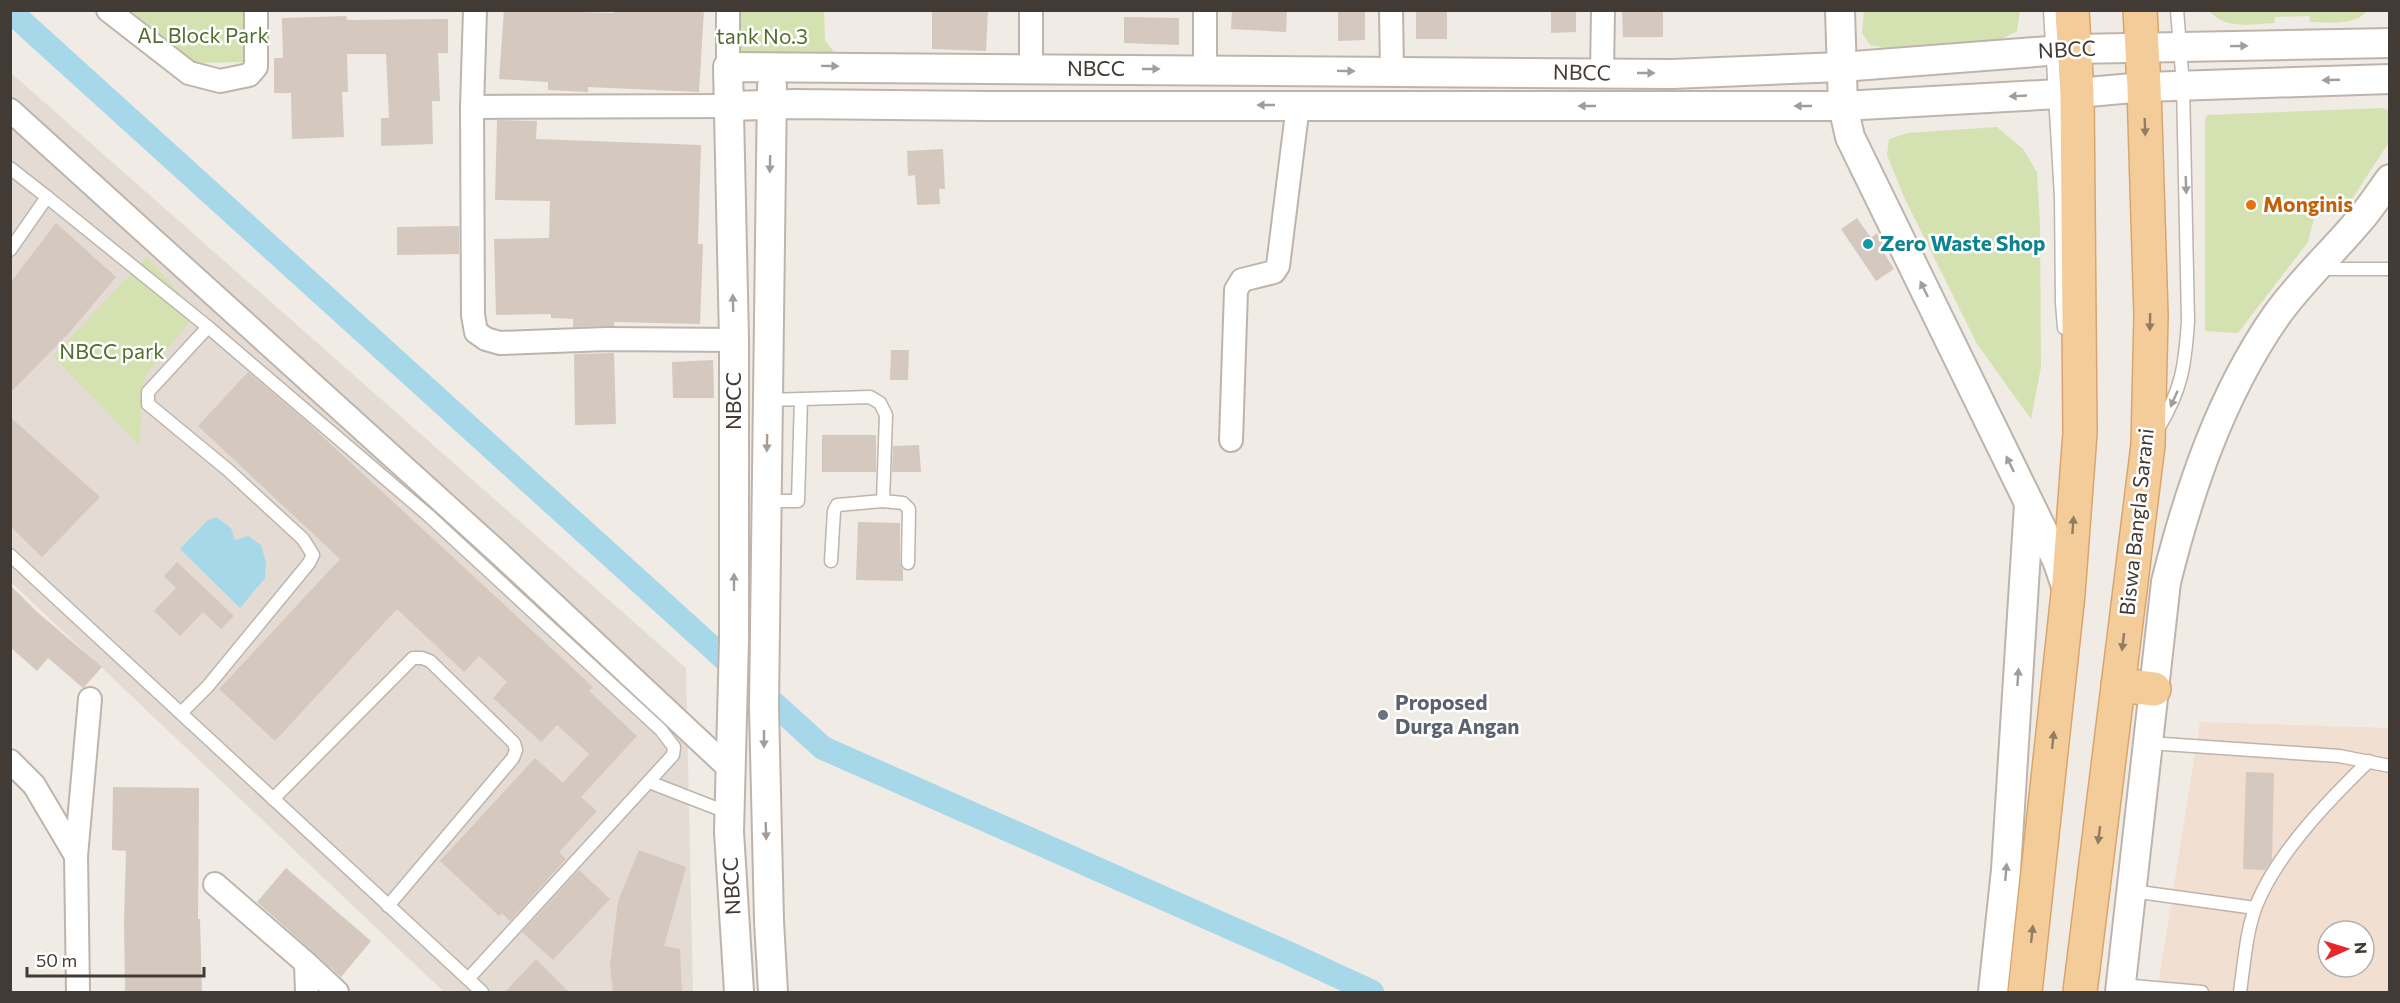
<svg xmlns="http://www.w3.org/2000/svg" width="2400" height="1003" viewBox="0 0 2400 1003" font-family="Commissioner,sans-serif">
	<rect width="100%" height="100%" fill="#f1ebe5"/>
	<path fill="#e4dcd4" d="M10 72 686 668 693 992H444L11 582Z"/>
	<path fill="#f1dfd2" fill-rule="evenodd" d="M2200 722 2389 728V992H2157ZM2328 931H2364V967H2328Z"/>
	<g fill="#d4e2b1">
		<path d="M131 11H245L243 62 196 63Z"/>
		<path d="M736 11H824L825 41 837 55 734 66Z"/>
		<path d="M1864 11H2020L2017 31 1994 43 1890 49 1870 45 1862 33Z"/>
		<path d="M2209 11H2367C2355 26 2328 22 2310 22L2309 16 2275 17 2274 23C2251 24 2226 30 2209 11Z"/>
		<path d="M2382 108 2389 111V142L2352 199 2339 209 2314 218 2308 242 2238 333 2205 331V120L2207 115Z"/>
		<path d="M1997 127 2023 149 2037 172 2040 225 2041 367 2031 419 1977 344 1904 197 1887 155 1889 139 1908 133Z"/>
		<path d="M147 257 197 313 146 375 143 385 139 445 53 356Z"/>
	</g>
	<path fill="#a6d8e9" d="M216 517 231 528 235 540 248 536 261 545 266 563 265 578 240 608 180 549 207 521Z"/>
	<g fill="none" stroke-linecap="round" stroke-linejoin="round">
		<path stroke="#a6d8e9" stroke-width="24" d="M10 11 823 748 1290 954 1372 992"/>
	</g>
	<g fill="#d4c8bf">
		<path d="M504 10 614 13V10H704L699 92 588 87V92L548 90V82L499 79Z"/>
		<path d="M932 10H988L986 51 932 49Z"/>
		<path d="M1232 10H1287L1286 32 1231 29Z"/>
		<path d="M1338 10H1365V40L1338 41Z"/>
		<rect x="1416" y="10" width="31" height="29"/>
		<path d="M1551 10H1576V32L1551 33Z"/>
		<path d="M1622 10H1663V37H1623Z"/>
		<path d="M346 16 347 20 448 19V53H438L440 101H432L433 144 381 146V118H389L386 54H347L348 92H342L344 137 292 139 291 93H274V58H283L282 18Z"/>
		<path d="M1124 17 1179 18V45L1124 43Z"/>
		<path d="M497 120 537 121 536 139 701 145 698 244H703L700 324 614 322V326L573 327V319L551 318V314L496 315 494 239 549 238 550 201 495 200Z"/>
		<path d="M943 149 945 189H939L940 204 917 205 915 175 908 176 907 151Z"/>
		<path d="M1857 218 1871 238 1877 233 1887 251 1884 253 1894 269 1876 281 1841 229Z"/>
		<path d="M56 223 116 277 69 333 10 393V283Z"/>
		<path d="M459 226V254L397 255V227Z"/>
		<path d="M891 350H909L908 380H890Z"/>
		<path d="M614 353 616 424 575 425 574 354Z"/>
		<path d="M713 360 714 398H673L672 362Z"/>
		<path d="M248 372 308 423 593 687 589 691 637 736 581 797 597 811 559 852 566 859 510 921 502 913 499 916 440 861 535 758 563 783 589 754 557 725 541 742 493 698 507 682 479 656 464 672 397 609 275 741 219 689 340 559 198 426Z"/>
		<path d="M10 417 100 497 42 557 10 526Z"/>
		<rect x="822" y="435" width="54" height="37"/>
		<path d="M919 445 921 472H892L893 446Z"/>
		<path d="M858 522 900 523V563L903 570V581L856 580Z"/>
		<path d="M177 562 234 616 221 629 203 612 180 636 154 611 176 588 164 576Z"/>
		<path d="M10 585 37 612 102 667 85 686 83 688 48 658 37 671 10 647Z"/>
		<path d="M2246 772 2274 773 2272 860 2265 870 2243 869Z"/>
		<path d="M113 787 199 788 198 919H200L202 993H125L124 920 126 851 112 850Z"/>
		<path d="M639 850 686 867 664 946 680 949 682 993H613L610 966 618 901Z"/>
		<path d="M286 868 371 941 341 977 257 902Z"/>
		<path d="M579 870 610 899 553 960 522 932Z"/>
		<path d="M536 959 570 993H504Z"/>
	</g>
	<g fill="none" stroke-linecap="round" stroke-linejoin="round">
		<g stroke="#beb4ac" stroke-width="15">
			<g id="service">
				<path d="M2050 10 2061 197 2062 303 2064 328"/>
				<path d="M10 168 47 197 10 250"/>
				<path d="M47 197 208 327"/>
				<path d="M2319 269H2390"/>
				<path d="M768 400 870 397 880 403 886 415 883 501 903 503 909 509 908 563"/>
				<path d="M2158 429C2182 389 2185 366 2188 321L2183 85 2177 10"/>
				<path d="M767 501H798L801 399"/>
				<path d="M10 555 482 992"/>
				<path d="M831 561 834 511 837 505 883 501"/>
				<path d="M182 712 208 686 309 563 313 555 303 539 228 470 148 404V392L208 327 428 515 661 730 674 747 673 755 468 979"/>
				<path d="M2149 743 2339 756 2390 766"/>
				<path d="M649 782 729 813"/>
				<path d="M273 799 413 658H422L430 661 514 743 516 750 513 758 388 906"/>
				<path d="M2132 891 2255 908"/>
				<path d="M2121 985 2202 992"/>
				<path d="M2240 992C2244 965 2246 932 2256 906 2277 853 2328 801 2369 761"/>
			</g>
		</g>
		<g stroke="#beb4ac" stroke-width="26">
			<g id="minor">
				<path d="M108 10 189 73 220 81 249 75 256 67V10"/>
				<path d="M475 10 472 107 473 315 476 332 486 339 500 343 606 339 734 340"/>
				<path d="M728 10V67"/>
				<path d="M1391 10 1392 71"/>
				<path d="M1031 68V10"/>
				<path d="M1205 69V10"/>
				<path d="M1602 73 1603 10"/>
				<path d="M472 107 730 106"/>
				<path d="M10 110 500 554 731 770"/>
				<path d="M1231 440 1236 290 1242 280 1274 272 1278 266 1298 105"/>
				<path d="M10 761 34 785 76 856 78 992"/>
				<path d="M76 856 90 699"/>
				<path d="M215 884 306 963 337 992"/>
				<path d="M306 963 307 992"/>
			</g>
		</g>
		<g stroke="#beb4ac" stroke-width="32">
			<g id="tertiary">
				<path d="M1840 10 1843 106 1850 137 2057 560 2067 589"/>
				<path d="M772 86 764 707 769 921 773 992"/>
				<path d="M730 106 793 104 988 106H1843L2077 93 2144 87 2390 79"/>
				<path d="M739 992 729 832 734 641V340L728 67 1672 74 1841 67 2074 49 2390 43"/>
				<path d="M1993 992 2006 870 2029 504"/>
				<path d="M2120 992 2166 582C2189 490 2221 395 2276 316 2300 282 2330 255 2357 223 2369 210 2379 194 2390 179"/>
			</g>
		</g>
		<g stroke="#d8a66c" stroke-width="36">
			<g id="primary">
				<path d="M2118 685 2154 689"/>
				<path d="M2025 992 2068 594 2080 433 2077 93 2072 10"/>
				<path d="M2080 992 2148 445 2151 316 2144 87 2140 10"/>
			</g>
		</g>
		<use href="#service" stroke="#fff" stroke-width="12"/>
		<use href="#minor" stroke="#fff" stroke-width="22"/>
		<use href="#tertiary" stroke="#fff" stroke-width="28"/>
		<use href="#primary" stroke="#f4cc9a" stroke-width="33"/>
	</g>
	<defs><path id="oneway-solid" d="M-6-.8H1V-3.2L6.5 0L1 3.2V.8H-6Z" transform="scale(1.5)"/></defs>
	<g fill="#a09d9a">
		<use href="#oneway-solid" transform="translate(2239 46) rotate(-1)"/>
		<use href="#oneway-solid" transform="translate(830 66) rotate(1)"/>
		<use href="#oneway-solid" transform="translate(1151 69)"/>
		<use href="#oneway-solid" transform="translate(1346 71) rotate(1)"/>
		<use href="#oneway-solid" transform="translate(1646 73)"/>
		<use href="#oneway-solid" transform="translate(2331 80) rotate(178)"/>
		<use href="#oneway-solid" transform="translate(2018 96) rotate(177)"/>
		<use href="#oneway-solid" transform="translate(1266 105) rotate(180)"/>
		<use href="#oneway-solid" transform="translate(1587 106) rotate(180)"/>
		<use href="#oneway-solid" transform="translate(1803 106) rotate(180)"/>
		<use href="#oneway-solid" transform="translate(770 164) rotate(91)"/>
		<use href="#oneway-solid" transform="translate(2186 185) rotate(88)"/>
		<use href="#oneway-solid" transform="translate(1924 289) rotate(-116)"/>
		<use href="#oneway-solid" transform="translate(733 303) rotate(-91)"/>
		<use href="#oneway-solid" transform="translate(2174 399) rotate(114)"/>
		<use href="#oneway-solid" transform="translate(767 443) rotate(91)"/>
		<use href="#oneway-solid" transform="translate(2010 464) rotate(-116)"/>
		<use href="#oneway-solid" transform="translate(734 582) rotate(-90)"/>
		<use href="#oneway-solid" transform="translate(2018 677) rotate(-86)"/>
		<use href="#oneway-solid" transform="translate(764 739) rotate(90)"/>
		<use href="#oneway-solid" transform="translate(766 831) rotate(88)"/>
		<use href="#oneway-solid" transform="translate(2006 872) rotate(-85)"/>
	</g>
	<g fill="#927c62">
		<use href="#oneway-solid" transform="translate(2145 127) rotate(88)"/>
		<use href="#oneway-solid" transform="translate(2150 322) rotate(91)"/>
		<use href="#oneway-solid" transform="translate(2073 525) rotate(-86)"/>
		<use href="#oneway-solid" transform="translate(2123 642) rotate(97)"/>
		<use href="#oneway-solid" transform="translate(2053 740) rotate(-84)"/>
		<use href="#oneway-solid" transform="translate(2099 835) rotate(97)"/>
		<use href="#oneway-solid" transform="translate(2032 934) rotate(-84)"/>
	</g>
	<circle fill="#e8710a" stroke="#fff" stroke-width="2" cx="2251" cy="205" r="6"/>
	<circle fill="#0f9aa8" stroke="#fff" stroke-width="2" cx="1868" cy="244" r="6"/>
	<circle fill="#6b7280" stroke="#fff" stroke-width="2" cx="1383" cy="715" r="6"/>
	<g text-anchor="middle" stroke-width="5" stroke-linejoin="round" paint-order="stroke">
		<g font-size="21" fill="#516e2e" stroke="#fff">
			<text x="203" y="43">AL Block Park</text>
			<text x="762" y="44">tank No.3</text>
			<text x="112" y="359">NBCC park</text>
		</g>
		<g font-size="21" fill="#423b35" stroke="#fff">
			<text transform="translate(2067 50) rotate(-3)" y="7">NBCC</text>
			<text x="1096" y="76">NBCC</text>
			<text transform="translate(1582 73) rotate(1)" y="7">NBCC</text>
			<text transform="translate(734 401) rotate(-90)" y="7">NBCC</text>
			<text transform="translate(2137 522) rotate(-84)" y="7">Biswa Bangla Sarani</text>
			<text transform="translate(732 886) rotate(-93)" y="7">NBCC</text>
		</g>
		<g font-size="21" font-weight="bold" fill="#c56008" stroke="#fff" text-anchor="start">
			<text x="2263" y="212">Monginis</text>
		</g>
		<g font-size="21" font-weight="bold" fill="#0d838f" stroke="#fff" text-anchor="start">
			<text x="1880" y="251">Zero Waste Shop</text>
		</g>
		<g font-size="21" font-weight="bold" fill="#5b616d" stroke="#fff" text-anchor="start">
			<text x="1395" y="710">Proposed<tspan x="1395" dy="24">Durga Angan</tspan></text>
		</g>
	</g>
	<rect width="2400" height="1003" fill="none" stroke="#423b35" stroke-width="24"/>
	<g transform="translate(2346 949) rotate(86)"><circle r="28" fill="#ffffff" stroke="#b3b1ae" stroke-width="1.5"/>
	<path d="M0-4.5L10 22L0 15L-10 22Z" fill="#e62729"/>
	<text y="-9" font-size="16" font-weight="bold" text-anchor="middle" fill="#423b35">N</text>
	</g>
	<path d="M27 967v9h177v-9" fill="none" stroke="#423b35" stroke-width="3"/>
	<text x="36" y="967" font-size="18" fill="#423b35" stroke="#ffffff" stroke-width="4.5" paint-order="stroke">50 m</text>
</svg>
